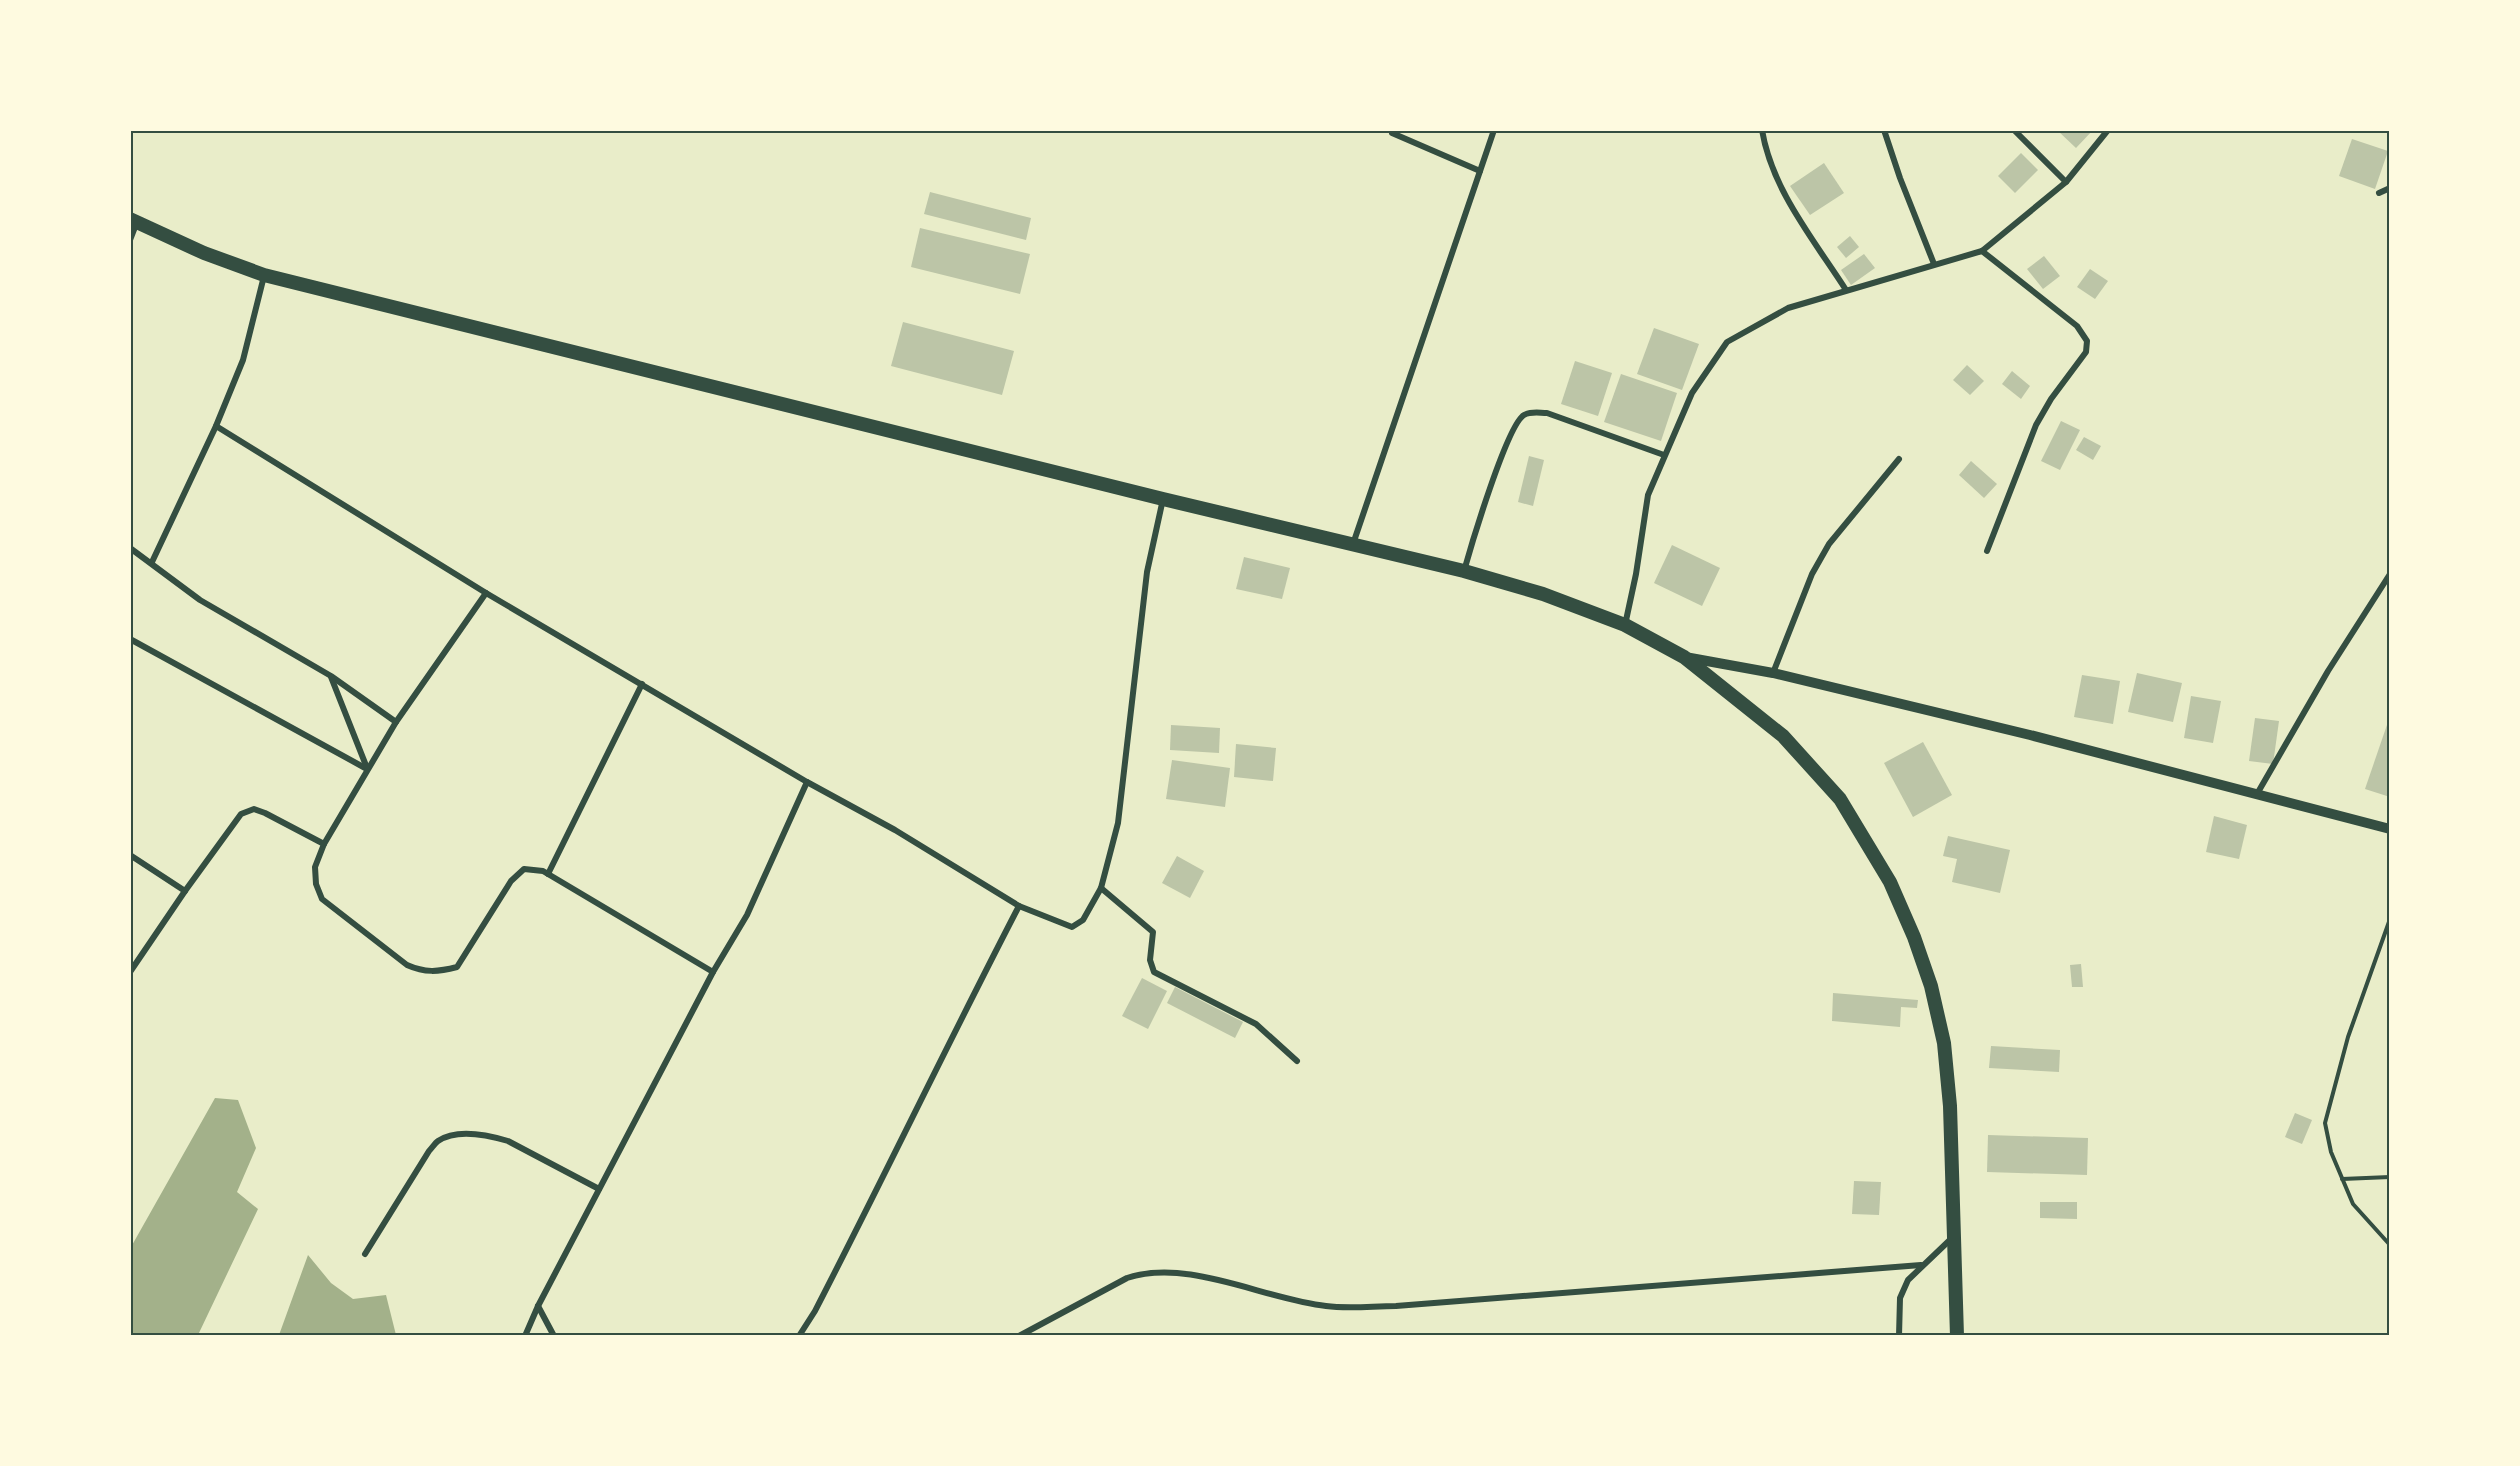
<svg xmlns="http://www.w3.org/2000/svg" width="2520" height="1466" viewBox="0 0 2520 1466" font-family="Merriweather,serif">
	<rect width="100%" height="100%" fill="#e9edc9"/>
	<g fill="#a3b18a">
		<path d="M215 1098 238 1100 256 1148 237 1192 258 1209 198 1335H131V1247Z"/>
		<path d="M308 1255 331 1283 353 1299 386 1295 396 1335H279Z"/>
	</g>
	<g fill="#bcc5a7">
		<path d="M2057 130H2093L2076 148Z"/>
		<path d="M2352 139 2388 151 2375 189 2339 176Z"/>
		<path d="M2021 153 2038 170 2015 193 1998 176Z"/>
		<path d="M1824 163 1844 193 1810 215 1790 186Z"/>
		<path d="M930 192 1031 218 1026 240 924 214Z"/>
		<path d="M920 228 1030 254 1020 294 911 267Z"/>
		<path d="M1850 236 1859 247 1846 258 1837 247Z"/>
		<path d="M1864 254 1875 268 1851 285 1841 270Z"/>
		<path d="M2044 256 2060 276 2043 289 2027 269Z"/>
		<path d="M2090 269 2108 281 2095 299 2077 287Z"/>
		<path d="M903 322 1014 351 1002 395 891 366Z"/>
		<path d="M1654 328 1699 344 1682 390 1637 374Z"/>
		<path d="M1575 361 1612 373 1598 416 1561 404Z"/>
		<path d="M1967 365 1984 381 1970 395 1953 380Z"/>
		<path d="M2012 371 2030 386 2021 399 2002 384Z"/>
		<path d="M1621 374 1677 393 1661 441 1604 422Z"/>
		<path d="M2061 421 2080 430 2060 470 2041 461Z"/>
		<path d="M2084 437 2101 446 2093 460 2076 450Z"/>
		<path d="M1529 456 1544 460 1533 506 1518 502Z"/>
		<path d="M1971 461 1997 484 1984 498 1959 475Z"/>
		<path d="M1672 545 1720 568 1702 606 1654 583Z"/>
		<path d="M1244 557 1290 568 1282 599 1236 589Z"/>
		<path d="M2137 673 2182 683 2173 722 2128 712Z"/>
		<path d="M2082 675 2120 681 2113 724 2074 717Z"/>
		<path d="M2191 696 2221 701 2213 743 2184 738Z"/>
		<path d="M2255 718 2279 721 2273 764 2249 761Z"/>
		<path d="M2389 719H2390V797L2365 789Z"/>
		<path d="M1171 725 1220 728 1219 753 1170 750Z"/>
		<path d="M1923 742 1952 795 1913 817 1884 763Z"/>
		<path d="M1236 744 1276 748 1273 781 1234 777Z"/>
		<path d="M1172 760 1230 768 1225 807 1166 799Z"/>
		<path d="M2214 816 2247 825 2239 859 2206 852Z"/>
		<path d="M1948 836 2010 850 2000 893 1952 882 1957 859 1943 856Z"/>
		<path d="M1177 856 1204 871 1190 898 1162 883Z"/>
		<path d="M2081 964 2083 987H2072L2070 965Z"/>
		<path d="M1142 978 1167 991 1148 1029 1122 1016Z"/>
		<path d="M1175 987 1243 1022 1235 1038 1167 1003Z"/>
		<path d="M1833 993 1918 1000 1917 1008 1901 1007 1900 1027 1832 1021Z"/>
		<path d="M1991 1046 2060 1050 2059 1072 1989 1068Z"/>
		<path d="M2295 1113 2312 1120 2302 1144 2285 1137Z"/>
		<path d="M1988 1135 2088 1138 2087 1175 1987 1172Z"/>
		<path d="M1854 1181 1881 1182 1879 1215 1852 1214Z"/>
		<path d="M2040 1202H2077V1219L2040 1218Z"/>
	</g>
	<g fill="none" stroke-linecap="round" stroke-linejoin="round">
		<g stroke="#344e41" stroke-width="4">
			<path d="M2390 919 2348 1037 2325 1123 2331 1152 2353 1204 2390 1245"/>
			<path d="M2342 1179 2390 1177"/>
		</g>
		<g stroke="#344e41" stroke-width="6">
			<path d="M1762 130C1772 190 1814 240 1846 290"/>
			<path d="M1884 130 1900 178 1934 264"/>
			<path d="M2014 130 2066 182"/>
			<path d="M1392 133 1480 171"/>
			<path d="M2379 193 2390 188"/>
			<path d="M130 240 137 222"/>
			<path d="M1982 251 2077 326 2087 341 2086 352 2051 399 2036 425 1987 551"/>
			<path d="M216 426 486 593 807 782 895 830 1019 906 1072 927 1083 920 1101 888 1118 823 1147 572 1163 499"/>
			<path d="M1353 544 1494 130"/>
			<path d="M130 548 200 600 331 676 396 722"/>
			<path d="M152 562 216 426 243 360 264 276"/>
			<path d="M1464 571C1471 546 1507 425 1524 415 1531 411 1539 413 1547 413L1664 455"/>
			<path d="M486 593 396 722 324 844 315 867 316 884 322 899 407 965C425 973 438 972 457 967L511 881 524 869 543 871 713 972"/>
			<path d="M1625 625 1636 574 1648 495 1692 393 1727 342 1788 308 1982 251 2066 182 2108 130"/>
			<path d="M130 639 367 769"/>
			<path d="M1773 673 1812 574 1829 544 1899 459"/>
			<path d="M331 677 367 768"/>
			<path d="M2257 794 2328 671 2390 574"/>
			<path d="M130 855 185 891"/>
			<path d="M548 874 642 684"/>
			<path d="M1101 888 1153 932 1150 960 1154 972 1256 1024 1297 1061"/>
			<path d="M130 972 185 891 241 814 254 809 265 813 324 844"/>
			<path d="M365 1254 429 1151C432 1148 435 1143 438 1141 457 1128 488 1135 508 1141L599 1189"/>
			<path d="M538 1306 554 1336"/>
			<path d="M525 1336 538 1306 713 972 747 915 807 782"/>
			<path d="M799 1336 815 1311C884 1177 949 1041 1019 906"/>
			<path d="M1019 1336 1127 1278C1189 1258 1263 1299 1326 1306 1349 1309 1373 1306 1396 1306L1921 1265"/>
			<path d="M1899 1336 1900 1298 1908 1280 1953 1237"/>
		</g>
		<path stroke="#344e41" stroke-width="10" d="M1685 657 1773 673 2030 735 2390 829"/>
		<path stroke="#344e41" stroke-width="14" d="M130 219 204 253 264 275 1163 499 1464 571 1543 594 1625 625 1684 657 1783 736 1840 799 1890 882 1914 937 1931 986 1944 1043 1950 1106 1957 1336"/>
	</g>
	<rect width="2520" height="1466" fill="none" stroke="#fefae0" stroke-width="264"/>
	<rect x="132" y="132" width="2256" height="1202" fill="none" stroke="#344e41" stroke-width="2"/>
</svg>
